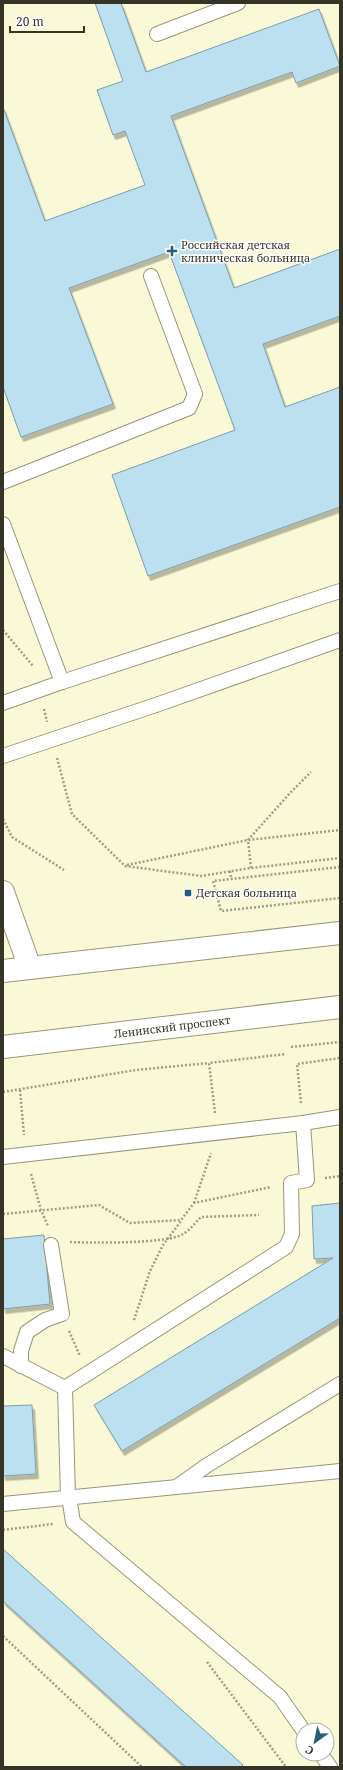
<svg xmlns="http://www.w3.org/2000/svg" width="343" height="1770" viewBox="0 0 343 1770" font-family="'Noto Serif',serif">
	<defs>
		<filter id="shadow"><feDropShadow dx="2.5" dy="4.5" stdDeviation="0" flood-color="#0004"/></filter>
	</defs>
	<rect width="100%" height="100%" fill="#faf9d7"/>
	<g fill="#bde0f1" stroke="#7b9dac" filter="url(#shadow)">
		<path d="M95 3H121L146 72 319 9 340 66 296 83 292 72 171 116 234 288 340 249V316L263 344 285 407 340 387V507L148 576 112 475 235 430 169 252 69 288 113 404 21 437 3 387V107L45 221 145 185 125 131 113 135 97 90 123 81Z"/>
		<path d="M340 1203V1318L122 1451 94 1405 333 1258 314 1259 312 1206Z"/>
		<path d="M44 1235 50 1304 3 1309V1239Z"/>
		<path d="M32 1405 36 1474 3 1476V1406Z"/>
		<path d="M3 1549 243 1765 241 1767H186L3 1601Z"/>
	</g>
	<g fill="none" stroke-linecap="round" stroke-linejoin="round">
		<g stroke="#989677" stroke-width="16">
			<g id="service">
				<path d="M157 34 238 3"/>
				<path d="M3 482 189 408 195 394 151 276"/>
				<path d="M3 524 62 682"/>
				<path d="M3 703 62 682 340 591"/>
				<path d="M3 756 156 705 340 640"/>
				<path d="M3 1157 303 1123 340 1117"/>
				<path d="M3 1356 65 1388 68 1497"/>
				<path d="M21 1366V1351L27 1332 45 1320 62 1314 51 1245"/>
				<path d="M65 1388 286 1247 292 1234 291 1183 307 1180 303 1123"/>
				<path d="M178 1486 206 1466 340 1384"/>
				<path d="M69 1497 73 1522 280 1697 303 1730"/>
				<path d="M3 1504 340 1471"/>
				<path d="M321 1754 330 1767"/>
			</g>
		</g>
		<g stroke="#989677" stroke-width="24">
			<path id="minor" d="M3 892 30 968"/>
		</g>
		<g stroke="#989677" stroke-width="24">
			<g id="primary">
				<path d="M3 971 340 933"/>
				<path d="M3 1047 340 1007"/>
			</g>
		</g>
		<g stroke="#9e9d85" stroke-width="2.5" stroke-dasharray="2 2" stroke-linecap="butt">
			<path d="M3 630 33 666"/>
			<path d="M44 709 47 722"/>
			<path d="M57 758 72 814 125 866 201 876 251 868 340 858"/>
			<path d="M3 819 12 837 64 870"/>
			<path d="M127 865 248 840 340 830"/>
			<path d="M340 867 213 881 221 911 340 898"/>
			<path d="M251 868 248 840 291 792 311 772"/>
			<path d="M230 871 231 878"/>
			<path d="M291 1047 340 1042"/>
			<path d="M20 1090 24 1135"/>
			<path d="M3 1092 136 1070 209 1063"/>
			<path d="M301 1103 297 1064 340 1058"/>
			<path d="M215 1113 209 1063 286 1054"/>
			<path d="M31 1174 41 1210 48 1226"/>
			<path d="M325 1178 340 1176"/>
			<path d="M194 1203 211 1153"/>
			<path d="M3 1214 99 1205 130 1223 181 1220 194 1203 271 1187"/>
			<path d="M70 1242C90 1243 169 1244 183 1234 190 1230 195 1223 201 1217L259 1215"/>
			<path d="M134 1320 150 1271 163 1245 181 1221"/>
			<path d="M69 1331 80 1356"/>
			<path d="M3 1530 53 1524"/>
			<path d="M3 1636 142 1767"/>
			<path d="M207 1662 286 1767"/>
		</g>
		<use href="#service" stroke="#fff" stroke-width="14"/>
		<use href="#minor" stroke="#fff" stroke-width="22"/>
		<use href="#primary" stroke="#fff" stroke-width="22"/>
	</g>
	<g fill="#235f77" stroke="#fff" stroke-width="1.5">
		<path d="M170 245h4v4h4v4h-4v4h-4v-4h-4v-4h4z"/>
		<rect x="184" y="889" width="8" height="8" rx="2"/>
	</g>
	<g text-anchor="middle" stroke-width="3" stroke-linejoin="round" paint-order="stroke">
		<g font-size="11" fill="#353427" stroke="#fff" text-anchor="start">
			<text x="181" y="249">Российская детская<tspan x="181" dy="13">клиническая больница</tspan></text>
			<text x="196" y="897">Детская больница</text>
		</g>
		<g font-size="11" fill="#353427" stroke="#fff">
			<text transform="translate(172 1027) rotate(-7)" y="4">Ленинский проспект</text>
		</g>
	</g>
	<rect width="343" height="1770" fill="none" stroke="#353427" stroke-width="8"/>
	<g transform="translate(315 1742) rotate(213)"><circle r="19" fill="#ffffff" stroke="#aeaea9"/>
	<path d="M0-3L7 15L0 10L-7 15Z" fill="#235f77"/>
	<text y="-6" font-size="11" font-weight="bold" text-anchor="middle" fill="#353427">С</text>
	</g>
	<path d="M10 26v6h74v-6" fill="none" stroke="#353427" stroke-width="2"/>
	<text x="16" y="26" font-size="12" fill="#353427" stroke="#ffffff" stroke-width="3" paint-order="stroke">20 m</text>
</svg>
